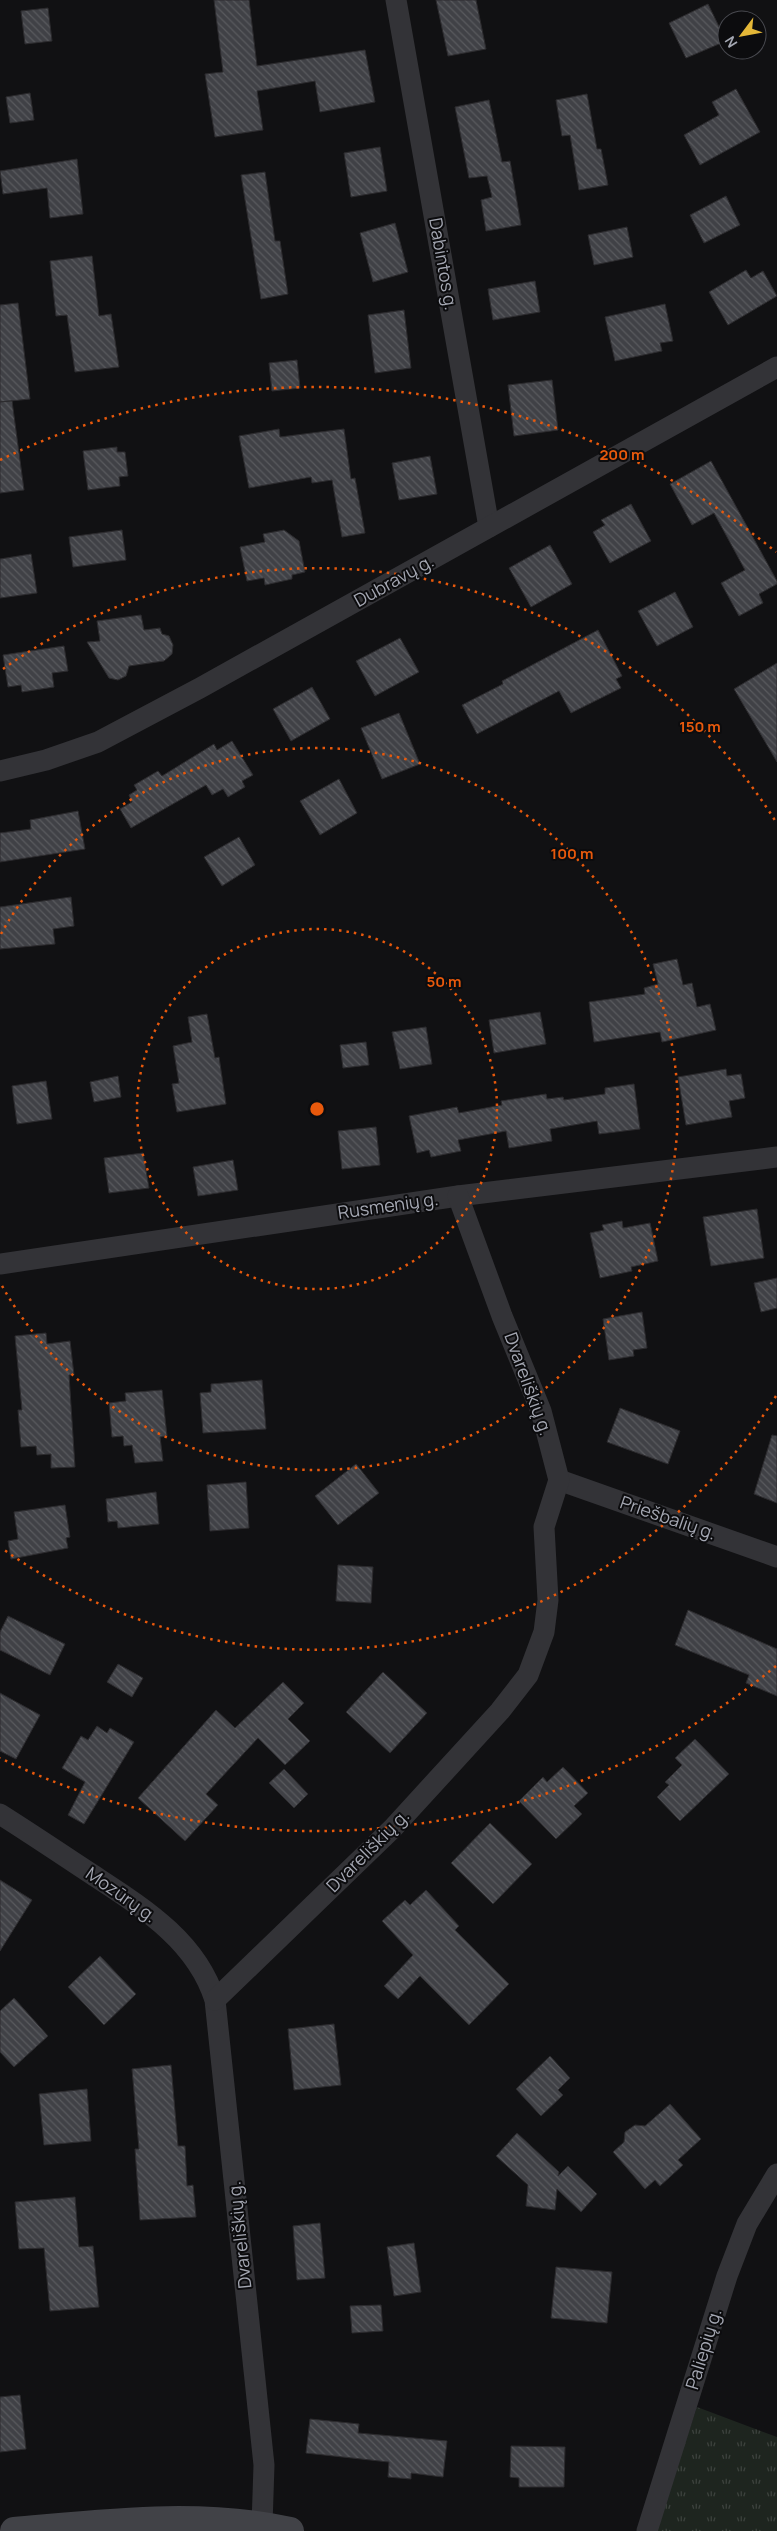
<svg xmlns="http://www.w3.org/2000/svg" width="777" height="2531" viewBox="0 0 777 2531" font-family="Manrope,sans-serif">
	<defs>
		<pattern id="grass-tufts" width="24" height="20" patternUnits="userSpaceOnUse" patternTransform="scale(1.25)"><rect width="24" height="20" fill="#1e251f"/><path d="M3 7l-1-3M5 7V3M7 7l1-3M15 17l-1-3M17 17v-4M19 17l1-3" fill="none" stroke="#3c423d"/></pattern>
		<pattern id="building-back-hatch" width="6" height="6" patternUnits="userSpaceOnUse" patternTransform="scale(1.25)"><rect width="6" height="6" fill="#404146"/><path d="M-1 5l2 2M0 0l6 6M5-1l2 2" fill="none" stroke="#595a5e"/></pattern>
	</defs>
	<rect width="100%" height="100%" fill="#111113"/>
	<path fill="url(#grass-tufts)" d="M697 2407 777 2437V2531H656Z"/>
	<g fill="url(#building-back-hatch)" stroke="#2c2b2e">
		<path d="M214 0H249L257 66 365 50 375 102 320 112 315 81 257 91 263 130 215 137 205 74 223 72Z"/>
		<path d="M436 0H476L486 49 448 56Z"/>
		<path d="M708 4 726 41 686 58 669 23Z"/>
		<path d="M48 8 52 41 25 44 21 11Z"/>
		<path d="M736 89 760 132 700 165 684 135 719 115 712 102Z"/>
		<path d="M30 93 34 120 10 123 6 97Z"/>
		<path d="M587 94 597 149H601L608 185 579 190 570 135 562 136 556 100Z"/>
		<path d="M489 100 502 162 510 161 521 225 486 231 481 200 492 197 487 176 469 178 455 107Z"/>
		<path d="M380 147 387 191 351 197 344 153Z"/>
		<path d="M77 159 83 214 50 218 47 188 3 194 0 171Z"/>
		<path d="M265 172 275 241H280L288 294 261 299 241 175Z"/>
		<path d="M726 196 740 225 704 243 690 215Z"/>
		<path d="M395 223 408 272 373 282 360 233Z"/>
		<path d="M627 227 633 257 594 265 588 235Z"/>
		<path d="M92 256 99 316 111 314 119 367 75 372 67 315 56 316 50 261Z"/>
		<path d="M746 270 751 278 763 271 777 296 728 325 709 292Z"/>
		<path d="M535 281 540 312 493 320 488 289Z"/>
		<path d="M18 303 30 399 0 402V305Z"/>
		<path d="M665 304 673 341 660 343 662 351 615 361 605 317Z"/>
		<path d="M404 310 411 368 375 373 368 315Z"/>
		<path d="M297 360 300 388 272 391 269 363Z"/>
		<path d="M552 380 558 430 514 436 508 385Z"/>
		<path d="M12 401 24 490 0 493V402Z"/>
		<path d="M279 429 280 437 344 429 351 479 355 478 365 533 342 537 332 480 312 483 311 477 249 488 239 436Z"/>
		<path d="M117 447V452H125L128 476 119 477 120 486 88 490 83 451Z"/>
		<path d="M430 456 437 494 399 500 392 463Z"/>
		<path d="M711 461 777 581V584L759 594 763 603 739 616 721 583 745 570 714 513 692 525 670 484Z"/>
		<path d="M631 504 651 541 610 563 593 532 605 525 601 520Z"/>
		<path d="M122 530 126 560 73 567 69 537Z"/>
		<path d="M284 530 299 541 305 572 292 575V579L265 585 264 578 247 581 240 547 265 542 263 534Z"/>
		<path d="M550 545 572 584 531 607 509 568Z"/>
		<path d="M31 554 37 593 0 598V559Z"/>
		<path d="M675 592 693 627 657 646 638 611Z"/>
		<path d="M141 615 144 630 160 628 162 634 169 636 173 645 172 654 164 661 129 666 126 676 118 680 109 678 87 642 100 641 97 621Z"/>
		<path d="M598 630 622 676 616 679 621 688 571 713 559 691 477 734 462 705 503 684 502 681Z"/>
		<path d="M400 638 419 672 375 696 356 661Z"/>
		<path d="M64 646 68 671 52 673 54 687 22 692 21 685 8 687 3 655Z"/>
		<path d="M777 663V762L734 689Z"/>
		<path d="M312 687 330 719 291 741 273 709Z"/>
		<path d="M399 713 420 764 382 779 361 728Z"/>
		<path d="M232 741 253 775 242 781 245 787 228 797 223 789 212 795 206 785 131 828 120 809 132 802 129 795 137 790 134 785 158 771 162 776 214 744 217 750Z"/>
		<path d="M339 779 357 813 320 835 300 801Z"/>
		<path d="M78 811 85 849 0 862V833L31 829 30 820Z"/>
		<path d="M239 837 255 865 222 886 204 857Z"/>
		<path d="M71 897 74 926 53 929 55 944 0 949V907Z"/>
		<path d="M677 959 683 985 692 983 697 1007 710 1004 716 1030 662 1042 660 1032 594 1042 589 1002 645 994 644 988 658 984 653 964Z"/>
		<path d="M540 1012 546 1044 494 1053 489 1020Z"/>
		<path d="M207 1014 215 1058 219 1057 226 1104 177 1112 172 1084 179 1083 173 1046 192 1042 188 1017Z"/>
		<path d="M426 1027 432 1064 400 1069 392 1032Z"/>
		<path d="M366 1042 369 1065 343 1068 340 1045Z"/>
		<path d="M726 1069 727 1076 741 1074 745 1098 729 1101 732 1117 686 1125 678 1077Z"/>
		<path d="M118 1076 121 1097 94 1102 90 1082Z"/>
		<path d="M46 1081 52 1119 17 1124 12 1086Z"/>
		<path d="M634 1084 640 1129 599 1134 597 1121 550 1129 552 1141 509 1148 506 1131 458 1140 461 1151 431 1157 429 1150 417 1153 409 1116 457 1107 459 1113 502 1105 501 1101 546 1094 547 1099 563 1097 564 1100 605 1094V1088Z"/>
		<path d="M376 1127 380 1165 342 1169 338 1131Z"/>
		<path d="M143 1153 149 1188 109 1193 104 1158Z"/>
		<path d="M233 1160 238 1190 198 1196 193 1167Z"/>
		<path d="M757 1209 764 1258 711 1266 703 1217Z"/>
		<path d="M622 1221 623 1228 650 1223 658 1261 631 1267 632 1271 600 1278 590 1233 604 1230 602 1225Z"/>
		<path d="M777 1278V1308L761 1312 754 1283Z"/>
		<path d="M642 1312 647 1348 633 1350 634 1356 609 1360 603 1319Z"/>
		<path d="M46 1333 47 1344 70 1341 74 1375H69L75 1467 51 1468V1454L37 1455 36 1446 21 1447 18 1410H22L15 1336Z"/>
		<path d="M262 1380 266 1429 203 1433 200 1393 211 1392V1384Z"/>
		<path d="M162 1390 167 1436 160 1437 163 1461 135 1463 132 1445 124 1446 123 1436 112 1437 109 1403 126 1401 125 1393Z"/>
		<path d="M620 1408 680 1431 668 1464 607 1442Z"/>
		<path d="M772 1435 777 1436V1503L754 1494Z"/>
		<path d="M356 1464 379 1493 338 1525 315 1496Z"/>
		<path d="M246 1482 249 1528 210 1531 207 1485Z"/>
		<path d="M156 1492 159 1524 118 1528 117 1521 108 1522 106 1499Z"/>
		<path d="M65 1505 70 1537 66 1538 68 1548 11 1559 8 1541 18 1539 14 1512Z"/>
		<path d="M338 1565 373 1567 371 1603 336 1601Z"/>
		<path d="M688 1610 777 1649V1696L746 1683 749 1675 675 1645Z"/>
		<path d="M8 1616 65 1644 50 1675 0 1650V1632Z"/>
		<path d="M118 1664 143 1678 132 1697 107 1682Z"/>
		<path d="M383 1672 427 1713 390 1753 346 1712Z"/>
		<path d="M283 1682 304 1703 288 1719 310 1741 285 1765 258 1738 206 1794 218 1805 185 1841 138 1798 216 1710 235 1728Z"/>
		<path d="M0 1693 40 1715 16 1759 0 1751Z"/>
		<path d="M97 1726 107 1733 110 1728 134 1742 84 1824 68 1815 85 1782 62 1768 81 1736 88 1740Z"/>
		<path d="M695 1739 729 1774 680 1821 657 1797 669 1785 665 1782 682 1765 675 1758Z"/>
		<path d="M563 1767 588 1793 574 1806 582 1814 556 1839 519 1801 543 1777 547 1782Z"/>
		<path d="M284 1769 308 1794 294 1808 269 1783Z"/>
		<path d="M490 1823 532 1864 493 1904 451 1863Z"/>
		<path d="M0 1880 32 1900 0 1951Z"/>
		<path d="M426 1890 459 1926 455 1930 509 1984 469 2025 420 1976 398 1999 384 1986 413 1955 382 1921 405 1900 410 1905Z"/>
		<path d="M100 1956 136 1994 104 2025 68 1987Z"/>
		<path d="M14 1998 48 2036 14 2067 0 2052V2011Z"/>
		<path d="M334 2024 341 2085 294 2090 288 2029Z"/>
		<path d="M550 2056 570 2078 558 2090 563 2095 541 2116 516 2089Z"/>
		<path d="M171 2065 178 2146H185L187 2186 193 2185 196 2217 140 2220 135 2149H139L132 2069Z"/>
		<path d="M87 2089 91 2141 44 2145 39 2094Z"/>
		<path d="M670 2104 701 2139 678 2160 683 2165 660 2186 655 2180 645 2189 613 2152 624 2142 625 2132 635 2125 645 2126Z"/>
		<path d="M517 2133 559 2172 558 2176 568 2166 597 2194 581 2212 557 2189 555 2210 526 2206 528 2185 496 2156Z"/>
		<path d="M75 2197 79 2247 93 2246 99 2307 50 2311 44 2248 19 2249 15 2202Z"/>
		<path d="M320 2223 325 2278 297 2280 293 2226Z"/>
		<path d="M414 2243 421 2292 394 2296 387 2247Z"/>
		<path d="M556 2267 612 2272 607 2323 551 2318Z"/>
		<path d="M381 2305 383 2331 352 2333 350 2306Z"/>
		<path d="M20 2395 26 2449 0 2452V2397Z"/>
		<path d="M310 2419 359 2424 358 2433 447 2441 443 2477 411 2473V2479L388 2477 389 2462 306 2453Z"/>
		<path d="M511 2446 565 2447 564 2487H519V2478L510 2477Z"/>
	</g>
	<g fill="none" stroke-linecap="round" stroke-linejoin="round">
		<g stroke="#333337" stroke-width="21">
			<path d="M396 0 489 527"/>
			<path d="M0 771 46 760 98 742 200 688 777 367"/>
			<path d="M0 1264 458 1196 777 1157"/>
			<path d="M559 1480 777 1557"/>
			<path d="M0 1814C30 1833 60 1853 90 1873 140 1906 196 1939 215 2000L264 2465 262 2525"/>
			<path d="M215 2000 393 1828 500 1711 528 1675 544 1632 548 1600 544 1527 559 1480 541 1411 502 1316 458 1196"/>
			<path d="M647 2531 727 2276 747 2224 777 2174"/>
		</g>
		<path stroke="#414247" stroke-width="28" d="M14 2531C105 2523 200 2511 290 2531"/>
	</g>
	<g fill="none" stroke="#e8590c" stroke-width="2.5" stroke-dasharray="2.5 5">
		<circle cx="317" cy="1109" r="180"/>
		<path d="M1 934A361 361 0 1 1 1 1284"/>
		<path d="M776 1396A541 541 0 0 1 3 1549M3 669A541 541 0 0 1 776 822"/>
		<path d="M776 1666A722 722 0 0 1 0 1758M0 460A722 722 0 0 1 776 552"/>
	</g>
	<g text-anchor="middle" stroke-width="4" stroke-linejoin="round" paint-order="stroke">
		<g font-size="18" fill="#a4a7b2" stroke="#0c0c0e">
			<text transform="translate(443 264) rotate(80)" y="6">Dabintos g.</text>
			<text transform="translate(394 581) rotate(-29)" y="6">Dubravų g.</text>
			<text transform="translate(388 1206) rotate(-8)" y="6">Rusmenių g.</text>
			<text transform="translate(528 1384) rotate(70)" y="6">Dvareliškių g.</text>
			<text transform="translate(668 1518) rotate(19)" y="6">Priešbalių g.</text>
			<text transform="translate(368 1851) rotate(-45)" y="6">Dvareliškių g.</text>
			<text transform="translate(121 1895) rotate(35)" y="6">Mozūrų g.</text>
			<text transform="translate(240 2235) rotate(-96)" y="6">Dvareliškių g.</text>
			<text transform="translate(704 2349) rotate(-73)" y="6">Paliepių g.</text>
		</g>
	</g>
	<circle cx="317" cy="1109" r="8" fill="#e8590c" stroke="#0c0c0e" stroke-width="2.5"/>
	<g font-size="15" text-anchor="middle" font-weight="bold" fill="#e8590c" stroke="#0c0c0e" stroke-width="4" stroke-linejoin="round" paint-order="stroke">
		<text x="622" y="460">200 m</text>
		<text x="700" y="732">150 m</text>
		<text x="572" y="859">100 m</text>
		<text x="444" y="987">50 m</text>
	</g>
	<g transform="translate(742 35) rotate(238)"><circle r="24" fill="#0c0c0e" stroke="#494a50"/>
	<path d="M0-4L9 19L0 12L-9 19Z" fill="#e4b738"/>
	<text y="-8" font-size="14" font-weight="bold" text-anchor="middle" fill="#a4a7b2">N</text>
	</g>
</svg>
